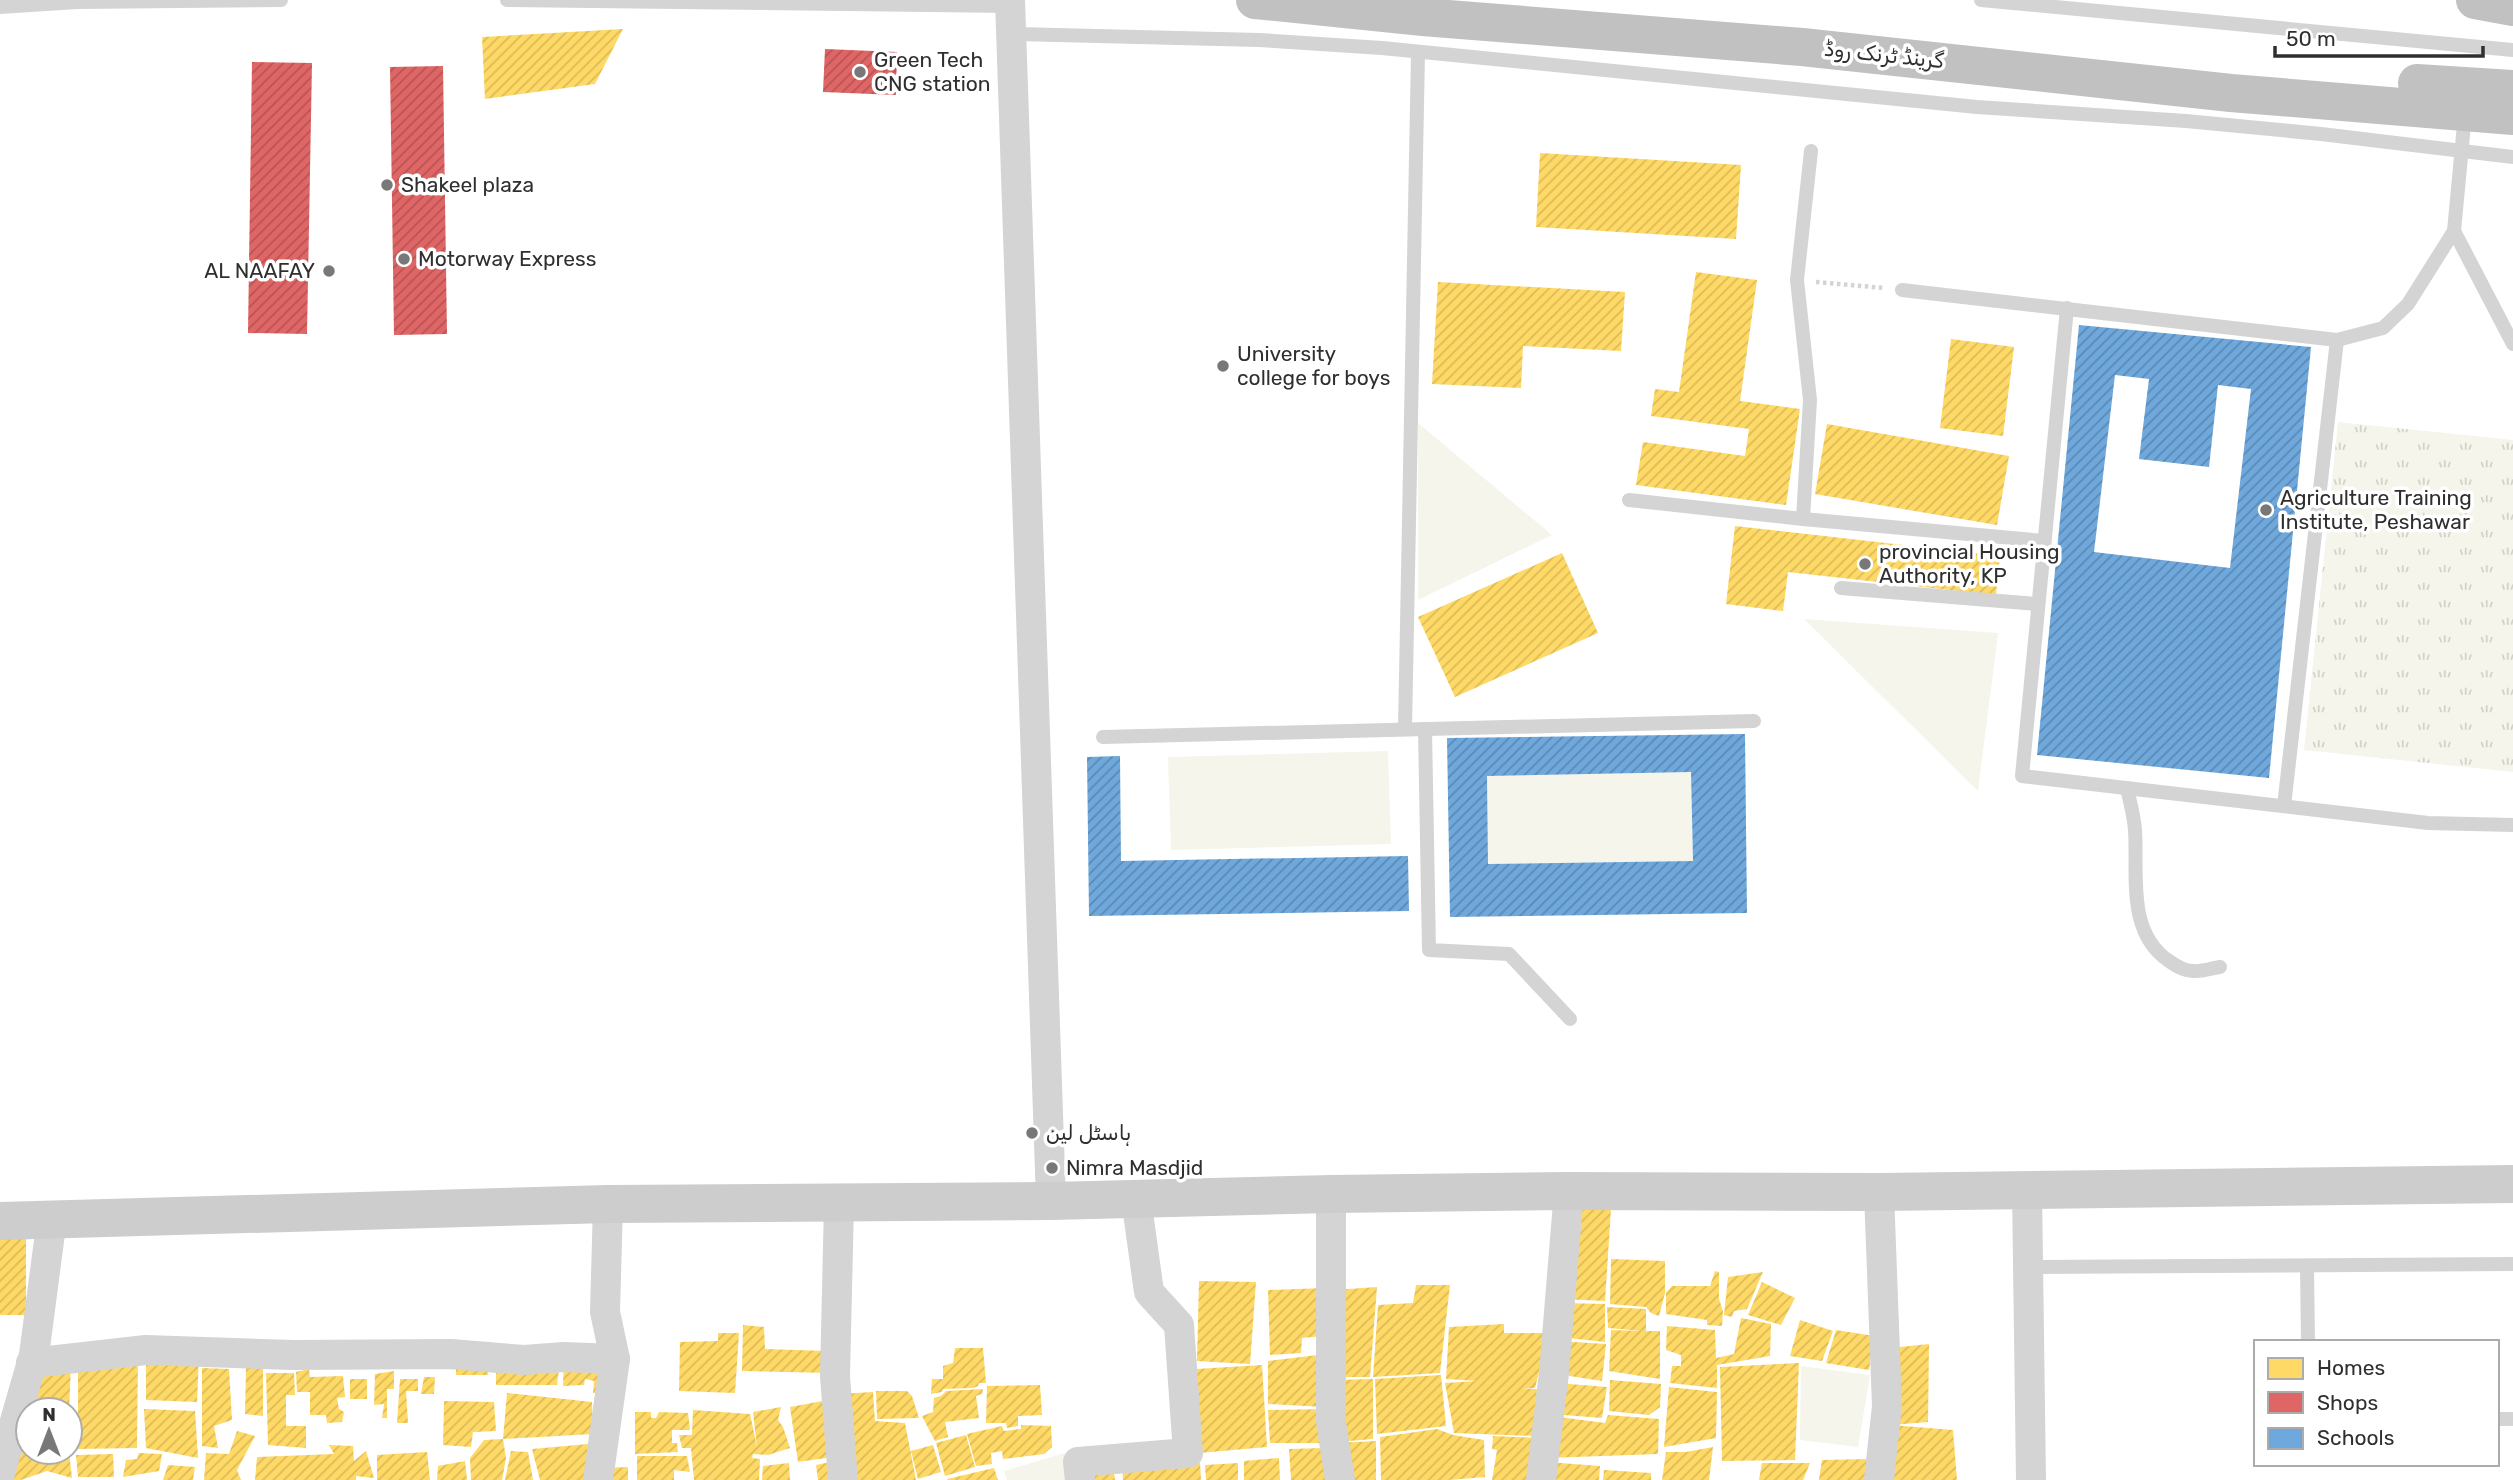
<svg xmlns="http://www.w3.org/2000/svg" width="2513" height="1480" viewBox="0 0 2513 1480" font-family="Rubik,Vazirmatn,sans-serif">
	<defs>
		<pattern id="park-tufts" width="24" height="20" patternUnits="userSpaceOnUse" patternTransform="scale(1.75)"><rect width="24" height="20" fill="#f5f5ec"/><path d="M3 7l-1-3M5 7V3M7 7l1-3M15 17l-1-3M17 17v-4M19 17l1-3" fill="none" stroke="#d2d2cb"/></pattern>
		<pattern id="homes-hatch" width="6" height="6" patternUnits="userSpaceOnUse" patternTransform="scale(1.75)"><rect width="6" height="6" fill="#ffd966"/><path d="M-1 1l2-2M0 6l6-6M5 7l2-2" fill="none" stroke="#dbbb59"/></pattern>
		<pattern id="shops-hatch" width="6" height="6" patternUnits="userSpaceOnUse" patternTransform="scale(1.75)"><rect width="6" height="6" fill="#e06666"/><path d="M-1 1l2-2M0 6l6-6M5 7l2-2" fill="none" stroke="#b65454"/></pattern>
		<pattern id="schools-hatch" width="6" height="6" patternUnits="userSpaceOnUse" patternTransform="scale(1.75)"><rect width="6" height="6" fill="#6fa8dc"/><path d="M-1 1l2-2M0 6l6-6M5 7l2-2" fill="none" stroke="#5c89b3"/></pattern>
	</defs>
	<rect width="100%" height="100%" fill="#fff"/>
	<g fill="#f5f5ec">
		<path d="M1418 423 1552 535 1418 600Z"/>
		<path d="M1804 619 1998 633 1978 791Z"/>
		<path d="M1388 751 1391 844 1171 850 1168 757Z"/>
		<path d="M1691 772 1693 861 1488 864 1487 776Z"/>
		<path d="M1801 1366 1870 1375 1858 1447 1800 1440Z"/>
		<path d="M1065 1453 1070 1480H1007L1004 1471Z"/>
	</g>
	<path fill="url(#park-tufts)" d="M2338 422 2513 440V772L2304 750Z"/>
	<g fill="url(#homes-hatch)">
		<path d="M623 29 595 84 485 99 482 37Z"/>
		<path d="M1540 153 1741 165 1736 239 1536 227Z"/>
		<path d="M1696 272 1757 280 1740 401 1800 409 1786 505 1636 485 1643 442 1745 456 1749 429 1651 416 1655 389 1679 392Z"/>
		<path d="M1438 282 1625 292 1621 351 1523 346 1521 388 1432 384Z"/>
		<path d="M1951 339 2014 347 2003 436 1940 428Z"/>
		<path d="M1827 424 2009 456 1997 525 1815 494Z"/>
		<path d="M1735 526 2000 556 1996 595 1788 572 1783 611 1726 604Z"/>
		<path d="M1562 553 1598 633 1455 697 1418 617Z"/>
		<path d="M1572 1207 1611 1209 1605 1301 1563 1299Z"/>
		<rect x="0" y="1231" width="26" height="84"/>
		<path d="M1611 1259 1665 1261V1293L1659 1316 1651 1313 1646 1307 1610 1304Z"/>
		<path d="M1715 1271 1719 1272V1299L1723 1311 1722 1326 1707 1325V1320L1666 1314V1293L1672 1286H1710Z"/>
		<path d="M1763 1272 1747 1309 1734 1311 1732 1317 1724 1315 1728 1277Z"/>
		<path d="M1199 1281 1256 1282 1250 1364 1197 1361Z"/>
		<path d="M1762 1282 1795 1298 1781 1325 1748 1315Z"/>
		<path d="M1416 1285H1450L1440 1373 1373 1377 1378 1305 1413 1303Z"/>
		<path d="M1377 1287 1370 1377H1333L1334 1290Z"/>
		<path d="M1325 1288 1323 1336 1302 1338 1301 1353 1270 1355 1268 1290Z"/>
		<path d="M1563 1303 1605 1304V1342L1559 1337Z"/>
		<path d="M1607 1307 1646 1309V1331H1660V1379L1609 1371 1611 1330 1643 1331 1608 1328Z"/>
		<path d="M1741 1318 1771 1324 1770 1356 1717 1365V1388L1670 1383 1672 1366H1681V1355L1666 1350 1667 1326 1715 1330 1716 1358 1734 1354Z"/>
		<path d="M1800 1320 1833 1331 1822 1361 1790 1356Z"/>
		<path d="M1504 1324V1333H1549L1535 1388 1522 1389H1537L1535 1436 1454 1433 1445 1383 1477 1381 1446 1379 1449 1327Z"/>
		<path d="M743 1325 764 1327 765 1349 827 1351 832 1373 742 1371Z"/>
		<path d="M1836 1330 1874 1336 1869 1370 1826 1363Z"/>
		<path d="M718 1333H739L735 1393 679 1391 680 1342 718 1341Z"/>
		<path d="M1558 1341 1606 1344 1602 1381 1557 1374Z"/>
		<path d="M1929 1344 1928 1422 1891 1425 1953 1430 1957 1480H1888L1890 1348Z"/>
		<path d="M955 1348H983L986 1383H979L978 1386 973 1388 943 1389 942 1392 931 1394 932 1379H943V1366L953 1363Z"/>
		<path d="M146 1350 199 1356 197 1402 146 1400Z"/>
		<path d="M1326 1354 1324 1407 1268 1404V1361Z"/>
		<path d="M564 1357 606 1359 603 1393H593L594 1381 585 1379 584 1385 563 1386Z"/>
		<path d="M138 1358 137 1448 78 1449V1364Z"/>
		<path d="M496 1359 560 1361 557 1385H496Z"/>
		<path d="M456 1360 486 1361 488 1375H456Z"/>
		<path d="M1799 1363 1795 1460 1722 1461 1720 1367Z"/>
		<path d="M1262 1365 1267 1447 1199 1453 1196 1369Z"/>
		<path d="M71 1366 69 1410H29L35 1368Z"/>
		<path d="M263 1366V1416L245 1414 246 1367Z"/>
		<path d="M202 1368 229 1369 232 1420 214 1426 218 1448 202 1446Z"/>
		<path d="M309 1369 310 1377 343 1376 345 1397 337 1398 339 1409 344 1412 342 1422 327 1423 326 1415H310V1392H297L296 1372Z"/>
		<path d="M394 1371V1389H387V1418H382L384 1404 374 1405 375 1374Z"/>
		<path d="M266 1373H294L295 1395H286V1426H306V1448L268 1445Z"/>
		<path d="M1441 1375 1446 1426 1377 1434 1375 1379Z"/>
		<path d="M424 1377H435L434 1394H421Z"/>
		<rect x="350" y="1379" width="17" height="20"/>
		<path d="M400 1379H418V1391H406L408 1423H397Z"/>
		<path d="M1373 1379V1439L1336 1442V1380Z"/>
		<path d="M1610 1380 1661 1384 1660 1407 1649 1415 1609 1411Z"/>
		<path d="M1557 1383 1607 1387 1602 1418 1551 1414Z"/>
		<path d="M1040 1385 1042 1415 1018 1416V1426L1007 1428 1006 1423H986L987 1386Z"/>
		<path d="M1669 1387 1717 1392 1716 1438 1664 1447Z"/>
		<path d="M983 1389 982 1394 976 1396 979 1418 945 1422 948 1437 935 1441 922 1416 933 1412 934 1398 941 1396 946 1391Z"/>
		<path d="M876 1391H907L912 1396 919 1418 877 1419Z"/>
		<path d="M873 1392 875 1421 905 1423 916 1480H848L839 1394Z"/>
		<path d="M507 1393 592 1402 593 1434 503 1439Z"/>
		<path d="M828 1400 833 1457 798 1462 790 1407Z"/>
		<path d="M444 1401 494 1402 496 1431 473 1432 471 1447 443 1445Z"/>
		<path d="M781 1407 778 1420 783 1427 790 1448 768 1455 753 1454 752 1458 760 1459 759 1480H694L691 1448H682L679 1435H692L693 1410 750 1414 757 1447 753 1412Z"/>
		<path d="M144 1409 195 1411 198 1458 146 1448Z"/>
		<path d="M1328 1409 1327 1443H1270L1268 1410Z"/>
		<path d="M635 1412H651V1418H656L659 1412 688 1413 690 1430H672V1443H677L678 1452 635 1454Z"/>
		<path d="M1608 1415 1659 1419 1658 1454 1547 1458 1551 1416 1605 1423Z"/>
		<path d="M1021 1425 1051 1426 1052 1447 1044 1454 1003 1459 1002 1451 991 1453 992 1464 976 1466 967 1434 1002 1426 1004 1431 1021 1429Z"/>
		<path d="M1437 1429 1453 1435 1484 1440 1485 1477 1449 1480H1381L1380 1437Z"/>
		<path d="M237 1431 255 1436 237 1470 241 1480H204L206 1453 229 1454Z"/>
		<path d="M28 1434V1452H69L72 1478 47 1471 21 1480H7L17 1442Z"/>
		<path d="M966 1435 975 1467 945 1476 936 1443Z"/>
		<path d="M1493 1436 1539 1438 1536 1480H1492L1497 1450 1492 1449Z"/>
		<path d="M503 1439 506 1458 502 1480H471L470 1458 484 1440Z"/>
		<path d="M1376 1441V1480H1343L1338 1443Z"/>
		<path d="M588 1444 585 1480H540L532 1449Z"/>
		<path d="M329 1445 353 1446 354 1461 366 1451 374 1478 356 1476V1480H255L257 1457 334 1454Z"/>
		<path d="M933 1445 941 1472 918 1479 911 1451Z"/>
		<path d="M1713 1447 1709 1480H1662L1666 1452H1686Z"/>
		<path d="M1323 1448 1330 1480H1291L1289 1449Z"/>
		<path d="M511 1451 528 1452 533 1480H505Z"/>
		<path d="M427 1452 430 1480H377V1455Z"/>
		<path d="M139 1453 162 1454 159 1471 123 1477 126 1460 137 1459Z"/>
		<path d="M113 1454 114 1477H78L76 1455Z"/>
		<path d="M637 1456H687L690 1472 674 1470V1480H637Z"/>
		<path d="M1279 1458 1280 1480H1244V1461Z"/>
		<path d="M1870 1459 1869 1480H1819L1822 1460Z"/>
		<path d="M465 1461 467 1480H437L438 1466Z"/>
		<path d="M835 1461 837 1480H818L816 1465Z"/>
		<path d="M1547 1462 1600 1466 1599 1480H1546Z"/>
		<path d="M789 1463 790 1480H762L763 1466Z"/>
		<path d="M1200 1463 1201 1480H1123L1122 1465Z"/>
		<path d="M1238 1463V1480H1206L1205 1465Z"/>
		<path d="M1762 1463H1810L1803 1480H1759Z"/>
		<path d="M168 1465 195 1467 193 1480H163Z"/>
		<path d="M1113 1466 1115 1480H1089L1088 1468Z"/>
		<path d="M628 1467V1480H603L605 1468Z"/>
		<path d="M994 1468 998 1480H948L947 1479Z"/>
		<path d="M1604 1470 1651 1473V1480H1603Z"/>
	</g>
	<g fill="url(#shops-hatch)">
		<path d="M825 49 897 52 896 95 823 92Z"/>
		<path d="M252 62 312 63 307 334 248 333Z"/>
		<path d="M443 66 447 334 394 335 390 67Z"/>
	</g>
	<g fill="url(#schools-hatch)" fill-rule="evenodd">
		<path d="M2079 325 2311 347 2269 778 2037 755ZM2115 375 2149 379 2139 459 2209 467 2218 385 2251 389 2230 568 2094 552Z"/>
		<path d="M1745 734 1747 913 1450 917 1447 738ZM1691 772 1693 861 1488 864 1487 776Z"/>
		<path d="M1120 756 1121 861 1408 856 1409 911 1089 916 1087 757Z"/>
	</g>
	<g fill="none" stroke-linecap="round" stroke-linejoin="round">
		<path stroke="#d4d4d4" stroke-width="4.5" stroke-dasharray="3.5 3.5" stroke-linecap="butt" d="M1816 282 1884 288"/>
		<g stroke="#d4d4d4" stroke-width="14">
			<path d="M507 0 1011 6"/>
			<path d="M1981 0 2513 50"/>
			<path d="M0 7 77 2 281 0"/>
			<path d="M1011 34 1259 40 1382 48 1977 107 2186 121 2321 134 2513 157"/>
			<path d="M2454 231 2513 344"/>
			<path d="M1902 290 2337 340 2383 328 2408 304 2454 231 2465 114"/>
			<path d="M2067 308 2022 776 2428 823 2513 825"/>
			<path d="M1629 500 1803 519 2044 541"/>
			<path d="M1803 519 1810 400 1797 280 1811 151"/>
			<path d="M1841 588 2038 604"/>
			<path d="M1405 729 1418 53"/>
			<path d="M1425 729 1429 950 1509 954 1570 1019"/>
			<path d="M1103 737 1754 721"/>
			<path d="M2127 788C2130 802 2134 816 2135 830 2138 874 2126 932 2169 961 2176 966 2184 971 2193 971 2202 972 2212 968 2220 967"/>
			<path d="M2284 806 2337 340"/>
			<path d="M2307 1266 2308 1342"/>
			<path d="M2028 1267 2513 1264"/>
			<path d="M2497 1419H2513"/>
		</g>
		<g stroke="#d4d4d4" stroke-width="30">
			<path d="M1010 0 1051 1201"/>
			<path d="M2027 1190 2031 1480"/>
			<path d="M1879 1192 1887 1406 1879 1480"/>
			<path d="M1331 1194V1422L1340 1480"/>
			<path d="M839 1204 835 1376 843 1480"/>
			<path d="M31 1363 146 1350 293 1355 451 1354 524 1360 564 1357 615 1359"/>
			<path d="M0 1473 34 1355 52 1218"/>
			<path d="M598 1480 615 1359 605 1312 608 1204"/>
			<path d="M1080 1480 1078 1462 1188 1453 1179 1325 1149 1292 1136 1198"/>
			<path d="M1541 1480 1554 1373 1569 1191"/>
		</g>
		<path stroke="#cdcdcd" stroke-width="38" d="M0 1221 608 1204 1051 1201 1331 1194 1569 1191 1879 1192 2513 1184"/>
		<g stroke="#c1c1c1" stroke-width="38">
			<path d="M1255 0 1423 17 1802 47 2231 93 2513 116"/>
			<path d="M2475 0 2513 7"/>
			<path d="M2417 83 2513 89"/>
		</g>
	</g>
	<g fill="#787878" stroke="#fff" stroke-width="2.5">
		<circle cx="860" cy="72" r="7"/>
		<circle cx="387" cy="185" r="7"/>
		<circle cx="404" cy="259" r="7"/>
		<circle cx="329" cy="271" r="7"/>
		<circle cx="1223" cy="366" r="7"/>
		<circle cx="2266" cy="510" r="7"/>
		<circle cx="1865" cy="564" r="7"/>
		<circle cx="1032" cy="1133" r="7"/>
		<circle cx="1052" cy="1168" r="7"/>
	</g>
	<g text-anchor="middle" stroke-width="7" stroke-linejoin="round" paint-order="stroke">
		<g font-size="21" fill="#2f2f2f" stroke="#fff">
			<text transform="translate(1884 55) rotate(6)" y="7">گرینڈ ٹرنک روڈ</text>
		</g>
		<g font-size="21" fill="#2f2f2f" stroke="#fff" text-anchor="start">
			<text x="874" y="67">Green Tech<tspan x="874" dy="24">CNG station</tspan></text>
			<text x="401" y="192">Shakeel plaza</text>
			<text x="418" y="266">Motorway Express</text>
			<text x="315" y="278" text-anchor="end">AL NAAFAY</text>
			<text x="1237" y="361">University<tspan x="1237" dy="24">college for boys</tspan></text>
			<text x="2280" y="505">Agriculture Training<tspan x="2280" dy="24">Institute, Peshawar</tspan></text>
			<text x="1879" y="559">provincial Housing<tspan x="1879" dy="24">Authority, KP</tspan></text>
			<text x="1046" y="1140">ہاسٹل لین</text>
			<text x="1066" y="1175">Nimra Masdjid</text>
		</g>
	</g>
	<rect x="2254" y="1340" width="245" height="126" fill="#ffffff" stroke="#acacac" stroke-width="2"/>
	<rect x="2268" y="1358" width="35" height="21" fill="#ffd966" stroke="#acacac" stroke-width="2"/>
	<text x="2317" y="1375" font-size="21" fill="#2f2f2f">Homes</text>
	<rect x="2268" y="1392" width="35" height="21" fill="#e06666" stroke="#acacac" stroke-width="2"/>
	<text x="2317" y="1410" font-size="21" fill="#2f2f2f">Shops</text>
	<rect x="2268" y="1428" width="35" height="21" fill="#6fa8dc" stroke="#acacac" stroke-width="2"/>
	<text x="2317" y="1445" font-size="21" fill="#2f2f2f">Schools</text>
	<g transform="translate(49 1431)"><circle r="33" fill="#ffffff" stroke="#acacac" stroke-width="2"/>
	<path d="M0-5L12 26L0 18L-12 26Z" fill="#787878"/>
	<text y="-10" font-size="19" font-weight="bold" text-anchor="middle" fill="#2f2f2f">N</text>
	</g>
	<path d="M2275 46v10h208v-10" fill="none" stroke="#2f2f2f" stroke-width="3.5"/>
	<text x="2286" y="46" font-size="21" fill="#2f2f2f" stroke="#ffffff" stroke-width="5" paint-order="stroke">50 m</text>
</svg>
